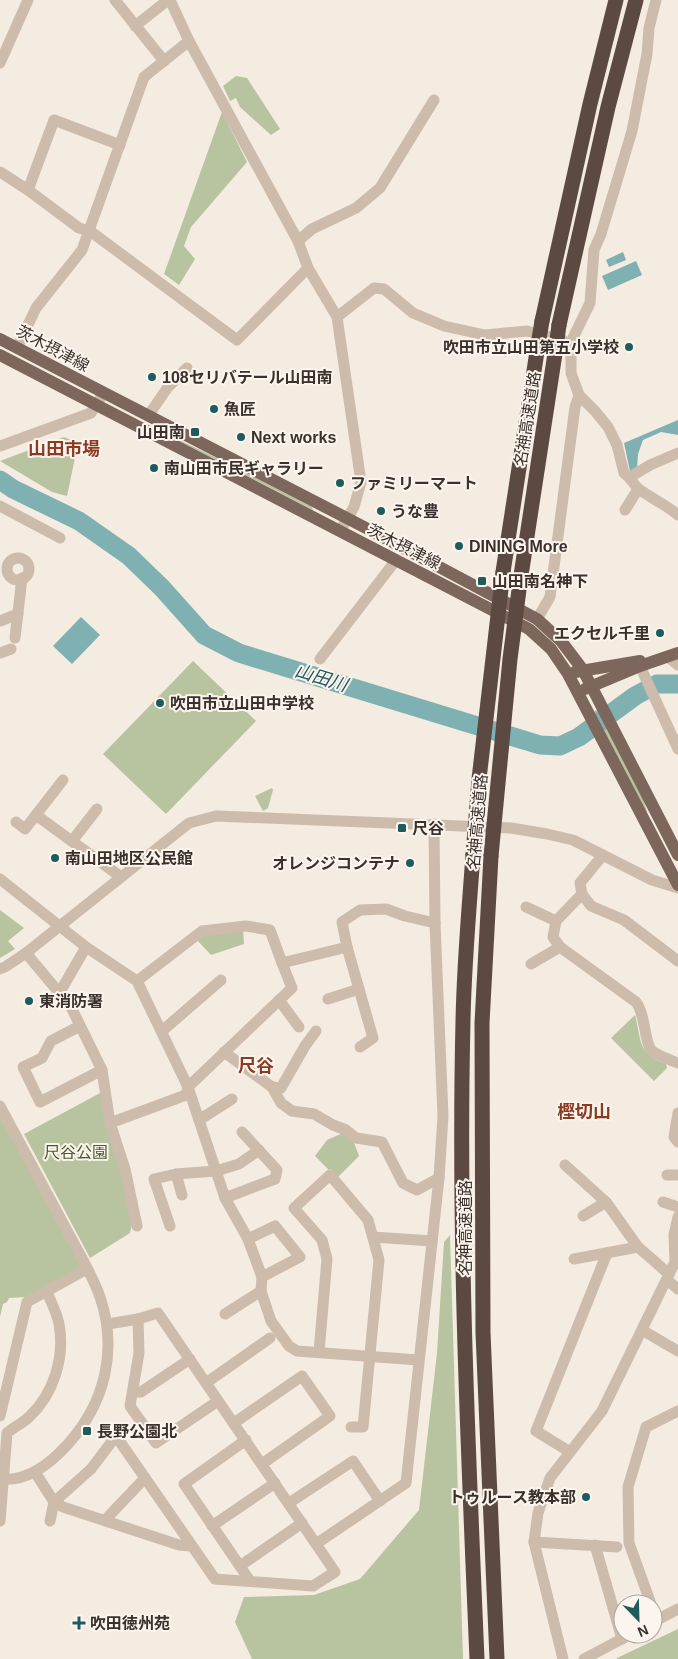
<svg xmlns="http://www.w3.org/2000/svg" width="678" height="1659" viewBox="0 0 678 1659" font-family="Helvetica,'Noto Sans JP',sans-serif">
	<rect width="100%" height="100%" fill="#f4ebe1"/>
	<g fill="#b8c4a0">
		<path d="M236 76 247 78 280 129 271 135 240 107 236 98 230 101 223 86Z"/>
		<path d="M222 112 247 162 191 227 184 246 195 259 179 285 164 274Z"/>
		<path d="M154 428 219 459 312 507 313 510Z"/>
		<path d="M64 437 78 443 67 496 52 492 0 461Z"/>
		<path d="M193 661 256 721 166 814 103 754Z"/>
		<path d="M597 710 644 801 647 812H646L594 711Z"/>
		<path d="M272 788 273 790 268 808 263 811 255 796Z"/>
		<path d="M0 910 24 928 8 941 15 949 0 958Z"/>
		<path d="M243 929 244 944 211 955 196 939 200 935Z"/>
		<path d="M635 1015C642 1042 637 1053 666 1064L667 1068 654 1081 611 1038Z"/>
		<path d="M102 1092 133 1220 130 1233 90 1258 24 1134Z"/>
		<path d="M0 1117 81 1265 79 1270 26 1297 9 1298 7 1302 3 1304 0 1317Z"/>
		<path d="M345 1132 353 1140 359 1156 338 1177 331 1169 329 1170 315 1156 327 1140Z"/>
		<path d="M450 1235 463 1659H252L235 1622 244 1597 314 1595 360 1579 419 1510 437 1353 444 1242Z"/>
		<path d="M678 1629V1659H617V1658Z"/>
	</g>
	<g fill="#7fb0b2">
		<path d="M623 252 626 260 609 267 606 260Z"/>
		<path d="M636 261 642 275 608 290 602 276Z"/>
		<path d="M678 420V435L661 432 643 440 638 454 637 469 630 471 624 443Z"/>
		<path d="M81 617 100 635 72 664 53 646Z"/>
	</g>
	<g fill="none" stroke-linecap="round" stroke-linejoin="round">
		<path stroke="#7fb0b2" stroke-width="19" d="M0 480 13 489 79 521 129 556 162 588 204 635 239 653 540 745 560 746 579 737 635 696 657 684H678"/>
		<g stroke="#cdbbac" stroke-width="11">
			<path d="M115 0 164 61"/>
			<path d="M170 0 189 41 298 241 308 268 337 317 361 482 354 507 340 531"/>
			<path d="M656 0 649 28 647 54 632 131 601 234 594 250 590 303 571 342V373L579 395 595 411 608 427 617 445 624 473C632 478 633 485 640 490 653 499 666 505 678 515"/>
			<path d="M135 26 168 0"/>
			<path d="M0 63 28 0"/>
			<path d="M0 172 28 190 79 228 90 231 237 340 308 268"/>
			<path d="M28 190 54 120 120 145"/>
			<path d="M298 241 312 229 356 208 380 188 434 100"/>
			<path d="M337 317 374 288 384 289 413 313 444 326 485 335 527 331 563 340"/>
			<path d="M17 348 36 308 82 250 144 77 189 41"/>
			<path d="M148 416 168 387 187 368"/>
			<path d="M0 446 91 413 101 397"/>
			<path d="M630 477 650 465 678 453"/>
			<path d="M0 506 60 538"/>
			<path d="M625 510 638 489"/>
			<circle cx="18" cy="569" r="11"/>
			<path d="M537 619 550 597 575 407 579 395"/>
			<path d="M0 621 18 614"/>
			<path d="M15 638 22 578"/>
			<path d="M0 653 11 649"/>
			<path d="M668 657 678 665"/>
			<path d="M320 659 396 560"/>
			<path d="M640 666 678 749"/>
			<path d="M36 815 121 877"/>
			<path d="M16 822 25 829 63 780"/>
			<path d="M72 841 97 809"/>
			<path d="M603 855 580 883 582 894 591 906 624 920 678 961"/>
			<path d="M0 879 86 947"/>
			<path d="M582 894 556 921 553 937 560 947 636 1002C646 1015 644 1043 652 1051 659 1056 670 1060 678 1063"/>
			<path d="M526 907 556 921"/>
			<path d="M347 947 373 1038 360 1047"/>
			<path d="M26 953 71 1007 102 1070 110 1123 125 1169 137 1226"/>
			<path d="M531 964 560 947"/>
			<path d="M0 969 5 967 26 953 189 823 216 816 511 828 547 834 573 840 652 880 678 888"/>
			<path d="M137 981 202 931 246 926 270 930 282 963 347 947 342 922 360 910 386 909 405 916 435 923"/>
			<path d="M60 992 86 947 137 981 188 1087 225 1198 248 1239 262 1277 261 1291 271 1321 289 1346 297 1351 418 1360"/>
			<path d="M328 999 359 989"/>
			<path d="M279 1000 299 1027"/>
			<path d="M80 1026 51 1041 42 1058 23 1067 40 1102 102 1070"/>
			<path d="M162 1031 221 980"/>
			<path d="M224 1052 272 1087 281 1103 292 1111 314 1114 333 1125 346 1130 356 1138 382 1142 403 1183 417 1190 439 1178"/>
			<path d="M272 1087 281 1088 305 1046 316 1031"/>
			<path d="M0 1106C21 1145 42 1184 63 1223 75 1247 91 1271 100 1297 118 1350 105 1403 68 1444 51 1463 27 1482 0 1479"/>
			<path d="M678 1113 674 1137 678 1142"/>
			<path d="M199 1120 232 1099"/>
			<path d="M110 1123 186 1095 188 1087 292 988 282 963"/>
			<path d="M565 1165 606 1202 638 1247 669 1274"/>
			<path d="M176 1174 182 1195"/>
			<path d="M667 1175H678"/>
			<path d="M225 1198 275 1179 277 1170 242 1132"/>
			<path d="M663 1202 678 1207"/>
			<path d="M583 1216 606 1202"/>
			<path d="M170 1226 154 1179 176 1174 216 1171 239 1164 259 1150"/>
			<path d="M373 1237 432 1241"/>
			<path d="M248 1239 275 1226 300 1257 262 1277"/>
			<path d="M574 1259 638 1247"/>
			<path d="M667 1280 678 1289"/>
			<path d="M225 1314 261 1291"/>
			<path d="M138 1319 139 1353 130 1406 156 1443 218 1401"/>
			<path d="M108 1324 138 1319 158 1313 316 1544"/>
			<path d="M642 1330 678 1351"/>
			<path d="M319 1352 327 1259 322 1240 294 1208 330 1175 368 1220 379 1260 363 1427H351"/>
			<path d="M206 1383 270 1338"/>
			<path d="M133 1392H141L190 1359"/>
			<path d="M0 1416 27 1302 87 1269"/>
			<path d="M234 1423 302 1376 330 1416 262 1464"/>
			<path d="M246 1440 184 1484 250 1581"/>
			<path d="M570 1452 536 1431 607 1253"/>
			<path d="M35 1472 54 1502 63 1507 179 1545 191 1546"/>
			<path d="M289 1503 353 1461 380 1501"/>
			<path d="M105 1520 145 1478"/>
			<path d="M0 1521 7 1433C14 1427 23 1423 29 1417 54 1394 65 1357 59 1324 57 1313 51 1302 47 1292"/>
			<path d="M50 1521 54 1502 91 1469 116 1436 215 1579 313 1586 335 1572 316 1544 406 1483 439 1178 443 1116 435 923 434 824"/>
			<path d="M212 1526 275 1483"/>
			<path d="M534 1542 617 1547"/>
			<path d="M595 1545 622 1639"/>
			<path d="M240 1566 302 1523"/>
			<path d="M651 1604 629 1543 628 1487 646 1427 678 1411"/>
			<path d="M653 1622 678 1609"/>
			<path d="M563 1659 534 1542 538 1513 550 1478 602 1411 675 1262 674 1235 678 1217"/>
			<path d="M584 1659 631 1634"/>
		</g>
		<g stroke="#7d675c" stroke-width="12">
			<path d="M0 339 366 528 537 619 561 641 583 670 678 855"/>
			<path d="M0 355 529 629 551 649 568 674 678 885"/>
			<path d="M575 672 640 661"/>
			<path d="M585 689 640 666 678 653"/>
		</g>
		<g stroke="#5c4a42" stroke-width="15">
			<path d="M542 321 590 104 616 0"/>
			<path d="M559 325 608 107 636 0"/>
			<path d="M503 572 538 345"/>
			<path d="M520 582 556 347"/>
			<path d="M473 855C469 910 464 965 463 1021 458 1233 468 1446 477 1659"/>
			<path d="M491 856 482 1023 483 1333 497 1659"/>
		</g>
		<g stroke="#5c4a42" stroke-width="15">
			<path d="M538 345 542 321"/>
			<path d="M556 347 559 325"/>
			<path d="M473 855 479 779 503 572"/>
			<path d="M491 856 510 659 520 582"/>
		</g>
	</g>
	<g fill="#1f5a5e" stroke="#fbf5ee" stroke-width="2">
		<circle cx="629" cy="347" r="5"/>
		<circle cx="152" cy="377" r="5"/>
		<circle cx="214" cy="409" r="5"/>
		<rect x="190" y="427" width="10" height="10" rx="2.5"/>
		<circle cx="241" cy="437" r="5"/>
		<circle cx="154" cy="468" r="5"/>
		<circle cx="340" cy="483" r="5"/>
		<circle cx="381" cy="511" r="5"/>
		<circle cx="459" cy="546" r="5"/>
		<rect x="477" y="576" width="10" height="10" rx="2.5"/>
		<circle cx="660" cy="633" r="5"/>
		<circle cx="160" cy="703" r="5"/>
		<rect x="397" y="823" width="10" height="10" rx="2.5"/>
		<circle cx="55" cy="858" r="5"/>
		<circle cx="410" cy="863" r="5"/>
		<circle cx="29" cy="1001" r="5"/>
		<rect x="82" y="1426" width="10" height="10" rx="2.5"/>
		<circle cx="586" cy="1497" r="5"/>
		<path d="M76.5 1615.5h5v5h5v5h-5v5h-5v-5h-5v-5h5z"/>
	</g>
	<g text-anchor="middle" stroke-width="4" stroke-linejoin="round" paint-order="stroke">
		<g font-size="16" font-weight="bold" fill="#3b302b" stroke="#fbf5ee" text-anchor="start">
			<text x="619" y="353" text-anchor="end">吹田市立山田第五小学校</text>
			<text x="162" y="383">108セリバテール山田南</text>
			<text x="224" y="415">魚匠</text>
			<text x="185" y="438" text-anchor="end">山田南</text>
			<text x="251" y="443">Next works</text>
			<text x="164" y="474">南山田市民ギャラリー</text>
			<text x="350" y="489">ファミリーマート</text>
			<text x="391" y="517">うな豊</text>
			<text x="469" y="552">DINING More</text>
			<text x="492" y="587">山田南名神下</text>
			<text x="650" y="639" text-anchor="end">エクセル千里</text>
			<text x="170" y="709">吹田市立山田中学校</text>
			<text x="412" y="834">尺谷</text>
			<text x="65" y="864">南山田地区公民館</text>
			<text x="400" y="869" text-anchor="end">オレンジコンテナ</text>
			<text x="39" y="1007">東消防署</text>
			<text x="97" y="1437">長野公園北</text>
			<text x="576" y="1503" text-anchor="end">トゥルース教本部</text>
			<text x="90" y="1629">吹田徳州苑</text>
		</g>
		<g font-size="16" fill="#3b302b" stroke="#fbf5ee">
			<text transform="translate(53 348) rotate(28)" y="6">茨木摂津線</text>
			<text transform="translate(527 419) rotate(-81)" y="6">名神高速道路</text>
			<text transform="translate(404 546) rotate(27)" y="6">茨木摂津線</text>
			<text transform="translate(477 822) rotate(-85)" y="6">名神高速道路</text>
			<text transform="translate(465 1228) rotate(-90)" y="6">名神高速道路</text>
		</g>
		<g font-size="16" fill="#4a5a2e" stroke="#fbf5ee">
			<text x="76" y="1158">尺谷公園</text>
		</g>
		<g font-size="18" font-weight="bold" fill="#8c3b22" stroke="#fbf5ee">
			<text x="64" y="455">山田市場</text>
			<text x="256" y="1072">尺谷</text>
			<text x="584" y="1118">樫切山</text>
		</g>
		<g font-size="18" font-style="italic" fill="#1f5a5e" stroke="#fbf5ee">
			<text transform="translate(321 678) rotate(17)" y="6">山田川</text>
		</g>
	</g>
	<g transform="translate(638 1619) rotate(157)"><circle r="24" fill="#fbf5ee" stroke="#aea6a0"/>
	<path d="M0-4L9 19L0 12L-9 19Z" fill="#1f5a5e"/>
	<text y="-8" font-size="14" font-weight="bold" text-anchor="middle" fill="#3b302b">N</text>
	</g>
</svg>
